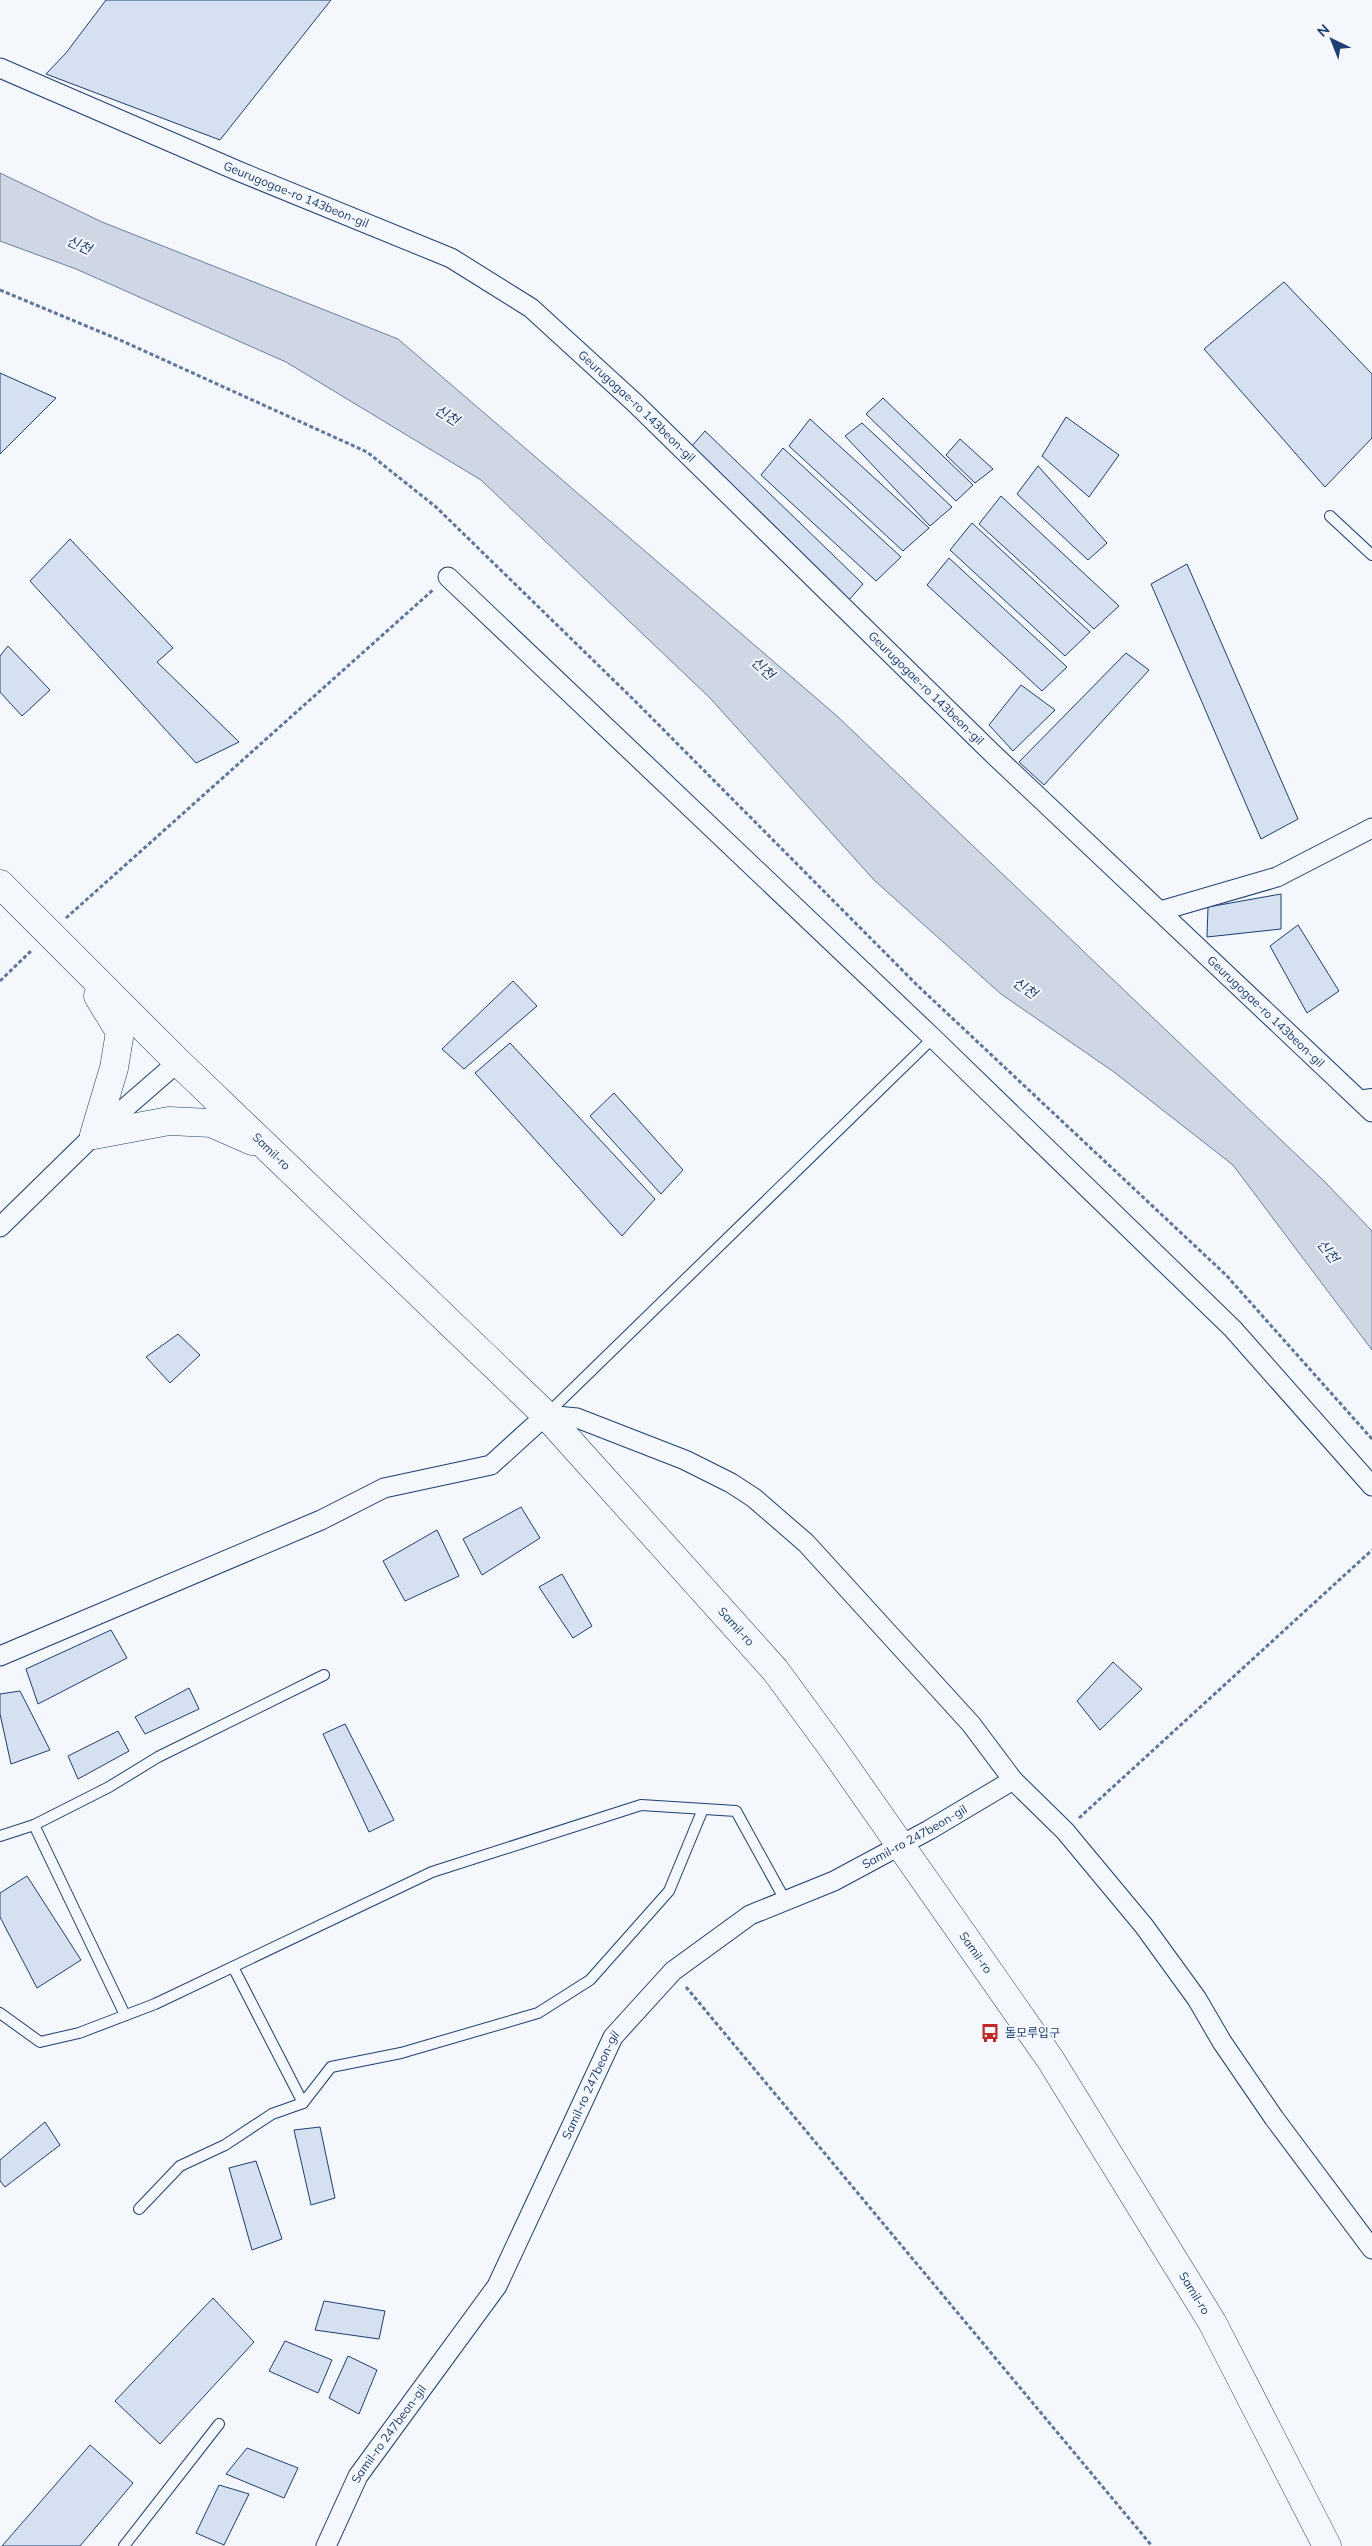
<svg xmlns="http://www.w3.org/2000/svg" width="1372" height="2546" viewBox="0 0 1372 2546" font-family="Mulish,'Noto Sans KR',sans-serif">
	<rect width="100%" height="100%" fill="#f4f7fb"/>
	<path fill="#cfd7e4" stroke="#687fa3" d="M0 173 102 222 398 339 837 716 1325 1182 1372 1231V1350L1233 1165 1114 1072 1001 994 874 880 710 698 481 480 286 362 76 269 0 241Z"/>
	<g fill="#d5e0f0" stroke="#1d3f73">
		<path d="M106 0H331L220 140 46 74 66 53Z"/>
		<path d="M1284 282 1372 374V438L1325 487 1204 349Z"/>
		<path d="M0 373 56 398 0 454Z"/>
		<path d="M883 398 973 485 956 501 866 414Z"/>
		<path d="M1066 417 1119 455 1089 497 1042 456Z"/>
		<path d="M810 419 929 528 903 551 789 446Z"/>
		<path d="M862 423 952 507 930 526 845 436Z"/>
		<path d="M705 431 863 584 848 601 691 447Z"/>
		<path d="M960 439 993 469 975 483 946 455Z"/>
		<path d="M783 448 901 557 876 581 761 475Z"/>
		<path d="M1038 466 1107 543 1088 560 1017 494Z"/>
		<path d="M1001 496 1119 606 1094 629 979 524Z"/>
		<path d="M972 523 1090 632 1065 656 950 550Z"/>
		<path d="M70 539 173 648 157 662 239 742 196 763 30 581Z"/>
		<path d="M949 558 1067 667 1042 691 927 585Z"/>
		<path d="M1187 564 1298 819 1261 839 1151 584Z"/>
		<path d="M8 646 50 690 22 716 0 692V656Z"/>
		<path d="M1126 653 1149 670 1044 785 1019 762Z"/>
		<path d="M1021 685 1055 710 1013 751 989 725Z"/>
		<path d="M1281 894V929L1207 937 1208 907Z"/>
		<path d="M1298 925 1339 991 1307 1013 1270 946Z"/>
		<path d="M513 981 537 1006 464 1069 442 1049Z"/>
		<path d="M510 1043 655 1199 622 1236 475 1073Z"/>
		<path d="M614 1093 683 1170 661 1194 590 1116Z"/>
		<path d="M178 1334 200 1355 170 1383 146 1357Z"/>
		<path d="M521 1507 540 1538 482 1575 463 1539Z"/>
		<path d="M437 1530 459 1576 405 1601 383 1561Z"/>
		<path d="M562 1574 592 1626 573 1638 539 1587Z"/>
		<path d="M111 1630 127 1658 38 1704 26 1669Z"/>
		<path d="M1113 1662 1142 1689 1100 1730 1077 1701Z"/>
		<path d="M189 1688 199 1709 145 1734 135 1717Z"/>
		<path d="M20 1691 50 1750 11 1764 0 1714V1694Z"/>
		<path d="M345 1724 394 1820 369 1832 323 1734Z"/>
		<path d="M118 1731 129 1751 78 1779 68 1756Z"/>
		<path d="M27 1876 81 1960 37 1988 0 1917V1893Z"/>
		<path d="M45 2122 60 2145 5 2187 0 2181V2160Z"/>
		<path d="M320 2127 335 2198 311 2205 294 2130Z"/>
		<path d="M256 2161 282 2239 252 2250 229 2168Z"/>
		<path d="M213 2298 254 2342 160 2444 115 2401Z"/>
		<path d="M324 2301 385 2311 379 2339 315 2330Z"/>
		<path d="M285 2341 332 2360 318 2393 269 2371Z"/>
		<path d="M348 2356 377 2370 359 2414 329 2398Z"/>
		<path d="M90 2445 133 2483 80 2546H2Z"/>
		<path d="M247 2448 298 2468 284 2498 226 2474Z"/>
		<path d="M219 2485 249 2494 224 2545 196 2533Z"/>
	</g>
	<g fill="none" stroke-linecap="round" stroke-linejoin="round">
		<g stroke="#1d3f73" stroke-width="12">
			<g id="service">
				<path d="M1330 516 1372 555"/>
				<path d="M1355 1096 1372 1094"/>
				<path d="M547 1414 933 1038"/>
				<path d="M34 1825 125 2015"/>
				<path d="M0 1836 34 1825 109 1787 158 1757 324 1675"/>
				<path d="M233 1967 303 2103"/>
				<path d="M0 2013 40 2042 79 2033 155 2004 432 1872 641 1805 736 1811 785 1900"/>
				<path d="M139 2209 180 2166 225 2145 272 2114 303 2103 331 2067 401 2053 538 2013 590 1980 669 1891 703 1809"/>
				<path d="M124 2546 219 2424"/>
			</g>
		</g>
		<g stroke="#1d3f73" stroke-width="21">
			<g id="minor">
				<path id="s1" d="M0 68 238 171 451 258 531 308 635 403 992 753 1372 1112"/>
				<path d="M448 577 933 1038 1233 1329 1372 1486"/>
				<path d="M1160 911 1277 877 1372 828"/>
				<path d="M0 1227 94 1135 178 1062"/>
				<path d="M0 1656 321 1520 384 1488 491 1465 546 1415 577 1418 685 1460 731 1483 754 1498 806 1543 971 1724 1013 1780 1065 1831 1144 1926 1197 1999 1222 2042 1274 2118 1372 2249"/>
				<path id="s2" d="M326 2546 358 2476 497 2286 613 2037 673 1971 750 1915 834 1881 929 1830 1013 1780"/>
			</g>
		</g>
		<g stroke="#1d3f73" stroke-width="29">
			<g id="secondary">
				<path id="s3" d="M0 884 178 1062 546 1415 775 1670 833 1749 1050 2059 1212 2322 1327 2546"/>
				<path d="M98 996 120 1032 114 1068 94 1135 169 1121 211 1123 252 1141"/>
			</g>
		</g>
		<g stroke="#5e769c" stroke-width="3" stroke-dasharray="4 2.5" stroke-linecap="butt">
			<path d="M0 290 120 340 367 452 436 507 635 701 918 986 1226 1275 1372 1439"/>
			<path d="M66 918 434 589"/>
			<path d="M0 981 32 950"/>
			<path d="M1079 1818 1372 1550"/>
			<path d="M686 1987 1152 2546"/>
		</g>
		<use href="#service" stroke="#f4f7fb" stroke-width="10"/>
		<use href="#minor" stroke="#f4f7fb" stroke-width="19"/>
		<use href="#secondary" stroke="#f4f7fb" stroke-width="28"/>
	</g>
	<defs>
		<g id="bus-bare" transform="scale(1.5)"><path d="M-5-6H5V4H4V6H2V4H-2V6H-4V4H-5ZM-3.5-4V0h7V-4ZM-3.5 1.2v1.5H-2V1.2ZM2 1.2v1.5H3.5V1.2Z" fill="#c62828" stroke="#f4f7fb" stroke-width="2.5" paint-order="stroke"/></g>
	</defs>
	<g fill-rule="evenodd">
		<use href="#bus-bare" x="990" y="2033"/>
	</g>
	<g text-anchor="middle" stroke-width="4" stroke-linejoin="round" paint-order="stroke">
		<g font-size="12" fill="#1d3f73" stroke="#f4f7fb">
			<text dy="4" stroke="none"><textPath href="#s1" startOffset="322">Geurugogae-ro 143beon-gil</textPath></text>
			<text dy="4" stroke="none"><textPath href="#s1" startOffset="728">Geurugogae-ro 143beon-gil</textPath></text>
			<text dy="4" stroke="none"><textPath href="#s1" startOffset="1132">Geurugogae-ro 143beon-gil</textPath></text>
			<text dy="4" stroke="none"><textPath href="#s1" startOffset="1601">Geurugogae-ro 143beon-gil</textPath></text>
			<text dy="4" stroke="none"><textPath href="#s3" startOffset="381">Samil-ro</textPath></text>
			<text dy="4" stroke="none"><textPath href="#s3" startOffset="1046">Samil-ro</textPath></text>
			<text dy="4" stroke="none"><textPath href="#s2" startOffset="954">Samil-ro 247beon-gil</textPath></text>
			<text dy="4" stroke="none"><textPath href="#s3" startOffset="1451">Samil-ro</textPath></text>
			<text dy="4" stroke="none"><textPath href="#s2" startOffset="534">Samil-ro 247beon-gil</textPath></text>
			<text dy="4" stroke="none"><textPath href="#s3" startOffset="1856">Samil-ro</textPath></text>
			<text dy="4" stroke="none"><textPath href="#s2" startOffset="129">Samil-ro 247beon-gil</textPath></text>
		</g>
		<g font-size="12" fill="#1d3f73" stroke="#f4f7fb" text-anchor="start">
			<text x="1005" y="2037">돌모루입구</text>
		</g>
		<g font-size="14" font-style="italic" fill="#1d3f73" stroke="#f4f7fb">
			<text transform="translate(79 245) rotate(24)" y="5">신천</text>
			<text transform="translate(447 415) rotate(32)" y="5">신천</text>
			<text transform="translate(763 668) rotate(43)" y="5">신천</text>
			<text transform="translate(1025 988) rotate(35)" y="5">신천</text>
			<text transform="translate(1328 1251) rotate(52)" y="5">신천</text>
		</g>
	</g>
	<g transform="translate(1332 40) rotate(317)" stroke="#f4f7fb" stroke-width="4" paint-order="stroke">
	<path d="M0-4L9 19L0 12L-9 19Z" fill="#1d3f73"/>
	<text y="-8" font-size="14" font-weight="bold" text-anchor="middle" fill="#1d3f73">N</text>
	</g>
</svg>
